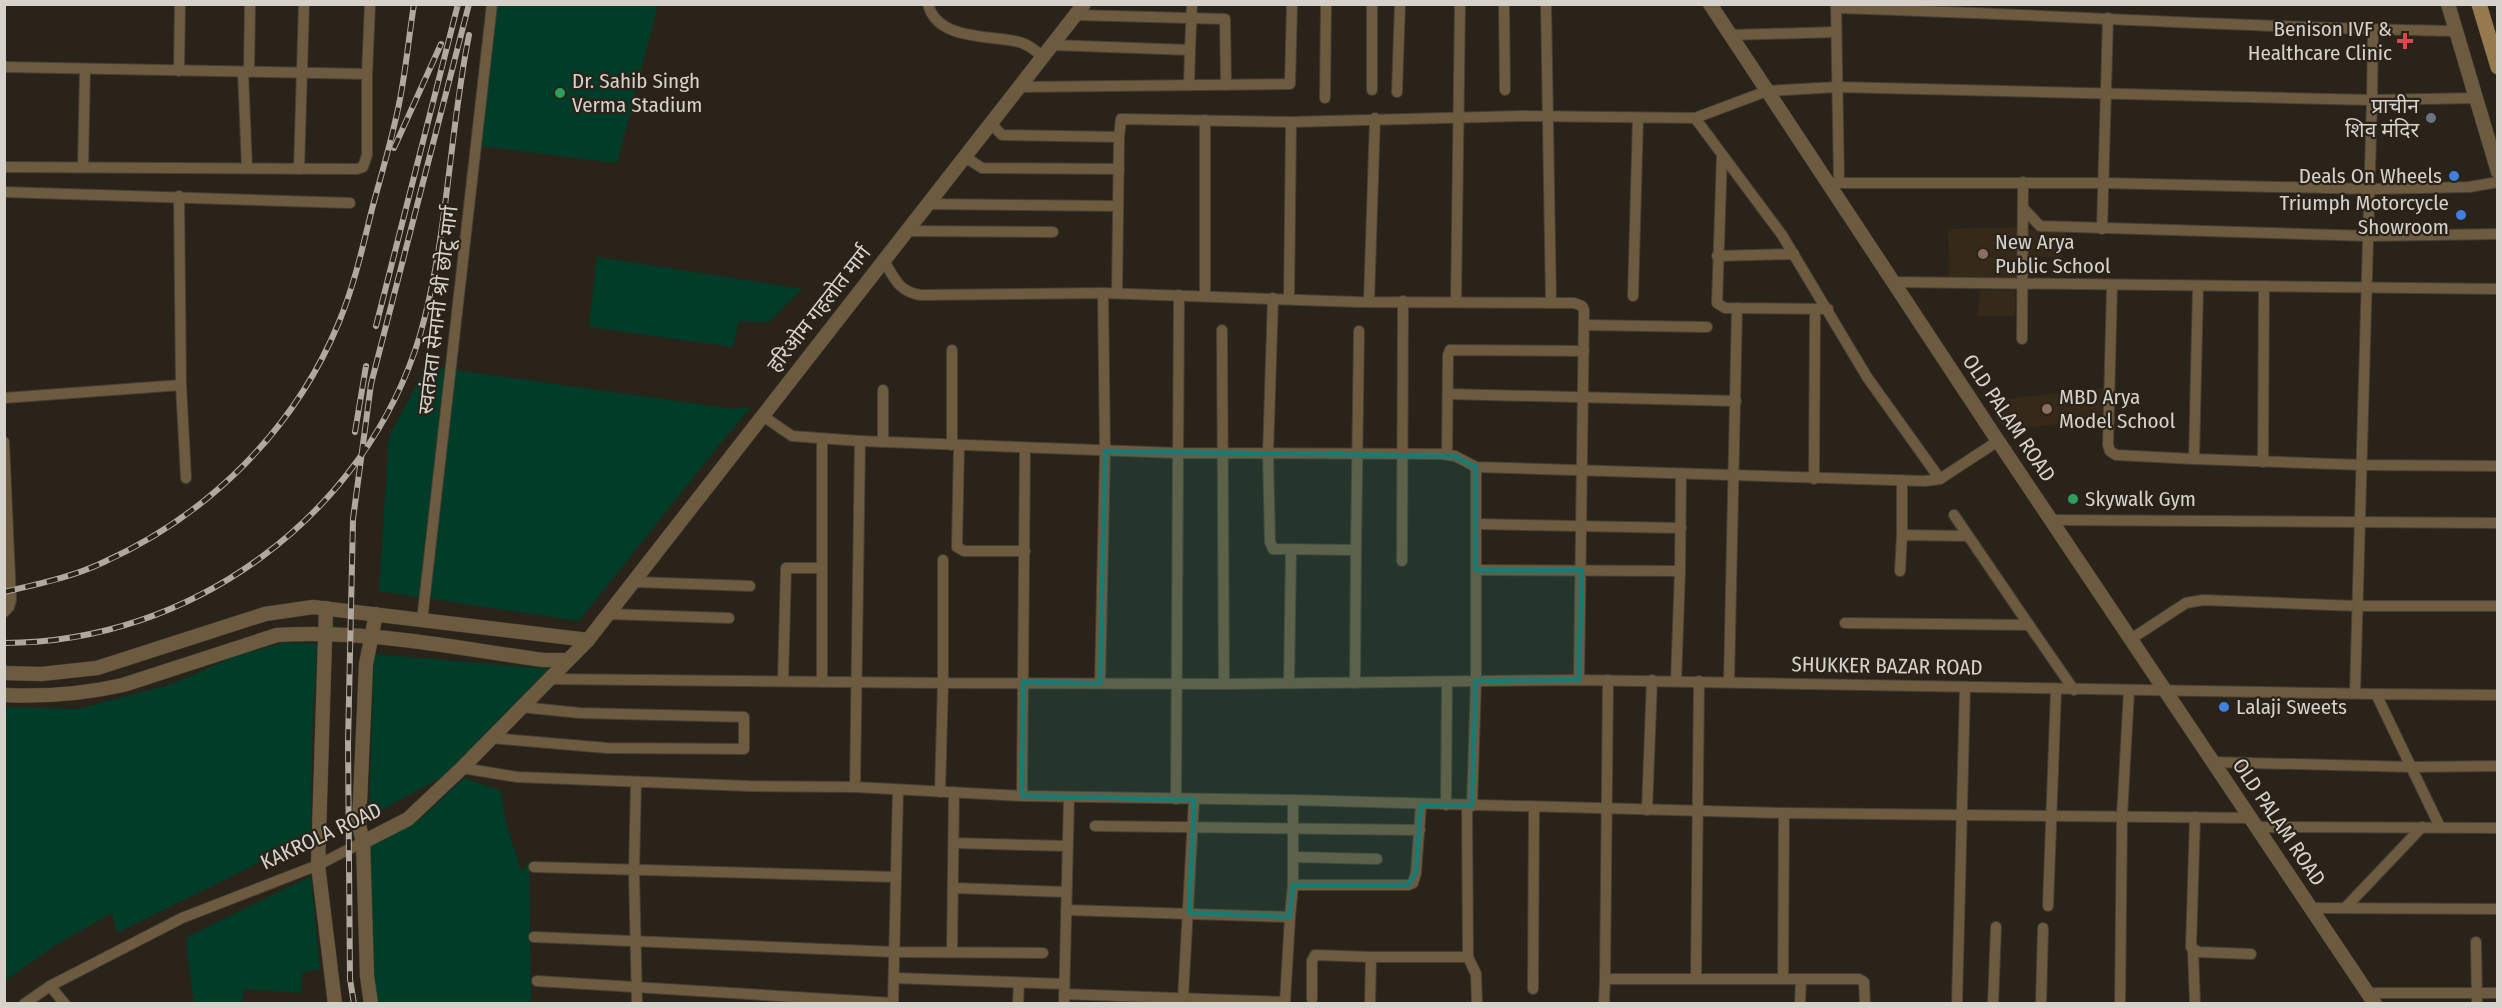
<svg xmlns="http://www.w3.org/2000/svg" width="2502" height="1008" viewBox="0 0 2502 1008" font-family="'Fira Sans Condensed','Noto Sans Devanagari',sans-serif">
	<rect width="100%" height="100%" fill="#2a2319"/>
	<g fill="#35291a">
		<path d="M2019 227 2017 279 1949 280 1948 229Z"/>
		<path d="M2026 230 2066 232 2062 257 2025 256Z"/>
		<path d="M1980 290 2015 291V316H1977Z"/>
		<path d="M2098 388H2103L2102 417 2083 421 2008 430 1997 420 1990 401Z"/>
	</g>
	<g fill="#003c28">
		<path d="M497 5H658L617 163 479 146Z"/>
		<path d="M597 257 802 289 769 322 739 321 733 347 589 327Z"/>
		<path d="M426 366 734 409 751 407 720 444 579 621 379 591 389 437Z"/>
		<path d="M283 643 317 644 312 738 311 837 117 933 112 913 51 948 5 981V707L77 709 172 684 235 656Z"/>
		<path d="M374 654 549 669 442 777 369 817Z"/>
		<path d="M464 778 501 791 506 823 522 873 529 860 531 1003H377L372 964 368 847 420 819Z"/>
		<path d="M311 876 320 969 302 973 301 993 244 989 242 1003H194L186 942 189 936Z"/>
	</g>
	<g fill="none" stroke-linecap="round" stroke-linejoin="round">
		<g stroke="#463f35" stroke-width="12">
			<g id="minor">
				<path d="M928 4C937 41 991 35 1019 42 1028 44 1036 51 1043 57"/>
				<path d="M1372 4V90"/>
				<path d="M1504 4 1505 90"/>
				<path d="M1546 4 1551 303"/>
				<path d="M1836 4 1839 183"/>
				<path d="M1836 8C2043 14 2249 28 2456 31"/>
				<path d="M1076 15 1225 19 1226 85"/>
				<path d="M1731 35 1836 32"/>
				<path d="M1052 45 1190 50 1192 4"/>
				<path d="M4 67 367 74 370 4"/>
				<path d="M179 71 180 4"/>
				<path d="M243 72 247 168"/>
				<path d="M249 72 250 4"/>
				<path d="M1189 85 1190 50"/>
				<path d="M1020 87 1290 84 1292 4"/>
				<path d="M1397 92 1400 4"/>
				<path d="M1325 98 1326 4"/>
				<path d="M1695 118 1782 235 1867 377 1940 479"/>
				<path d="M1205 120V296"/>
				<path d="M991 124 1002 135 1119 137 1121 119 1291 122 1521 116 1695 118 1767 91 1837 87 2372 100 2373 30"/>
				<path d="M1722 155 1717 303 1725 308 1828 309"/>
				<path d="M965 157 982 168 1119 169"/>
				<path d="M4 167 357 169 363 167 367 155V74"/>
				<path d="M83 167 85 69"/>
				<path d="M299 169 304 4"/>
				<path d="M1828 183H2103L2370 189 2469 187 2498 182"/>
				<path d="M4 192 350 203"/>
				<path d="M179 196 181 385 186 478"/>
				<path d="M927 204 1118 206"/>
				<path d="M2023 208 2040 226 2369 236 2498 234"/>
				<path d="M2102 229 2108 18"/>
				<path d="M906 231 1053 232"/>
				<path d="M1717 256 1794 254"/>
				<path d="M883 259C894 277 898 292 921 295L1103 293 1358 302 1574 303 1582 306 1584 310 1579 680"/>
				<path d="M1893 282 2498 289"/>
				<path d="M2112 286 2108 445 2110 451 2116 455 2194 459"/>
				<path d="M2198 287 2194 459 2362 465 2498 466"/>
				<path d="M1117 293 1119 137"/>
				<path d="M1633 296 1638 118"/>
				<path d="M1273 298 1268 454 1270 542 1273 549 1356 550 1359 331"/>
				<path d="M1289 299 1291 122"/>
				<path d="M1369 301 1375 118"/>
				<path d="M1456 302 1460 4"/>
				<path d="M1584 325 1707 327"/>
				<path d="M1222 330 1224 684"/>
				<path d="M2022 339 2023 182"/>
				<path d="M883 390V442"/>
				<path d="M1448 394 1736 401"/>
				<path d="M4 398 181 385"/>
				<path d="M763 416 792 436 860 441 855 787"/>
				<path d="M822 440V682"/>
				<path d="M860 441 1178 453 1441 454 1455 456 1476 467 1925 481 1940 479 1998 441"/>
				<path d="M4 442 11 600 9 607 4 612"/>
				<path d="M952 445V350"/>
				<path d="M959 445 957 547 964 551H1025"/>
				<path d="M1447 455 1448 355 1450 350 1584 351"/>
				<path d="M2263 462 2264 286"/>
				<path d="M1814 479 1815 309"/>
				<path d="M1902 480V535"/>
				<path d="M2051 520 2498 523"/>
				<path d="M1476 524 1681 528"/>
				<path d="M943 560V683L1224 684 1579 680 2376 694"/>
				<path d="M1402 561 1403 301"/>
				<path d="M1476 570 1680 571 1681 475"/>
				<path d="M1900 571 1902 535 1968 536"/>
				<path d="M636 582 750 586"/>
				<path d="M608 614 729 618"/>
				<path d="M422 621 492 4"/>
				<path d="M1845 623 2029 625 1954 515"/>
				<path d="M2029 625 2074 690"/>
				<path d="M2131 639 2186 603 2203 600 2357 606H2498"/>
				<path d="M549 679 943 683 940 792"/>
				<path d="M1608 680 1605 979H1859L1864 982 1865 1004"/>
				<path d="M783 681 786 568H821"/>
				<path d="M1676 681 1680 571"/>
				<path d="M1729 682 1737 308"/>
				<path d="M1100 683 1105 451 1103 293"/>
				<path d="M1289 683 1291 550"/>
				<path d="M1355 683 1356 550"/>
				<path d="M2355 693 2372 100 2476 98"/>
				<path d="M491 738 607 748 744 749V717L580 713 521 707"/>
				<path d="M2213 762 2411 767 2498 766"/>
				<path d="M462 768 517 777 748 786 855 787 1022 796 1293 800 1784 813 2252 818"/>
				<path d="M636 782 634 872 637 1004"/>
				<path d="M1022 796 1025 448"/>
				<path d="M1176 799 1179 295"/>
				<path d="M1446 805 1447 682"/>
				<path d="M1472 806 1476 681V467"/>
				<path d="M1647 810 1652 680"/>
				<path d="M2195 817 2191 947 2198 952 2251 954"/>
				<path d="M1095 826 1420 830"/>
				<path d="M2257 827 2498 828"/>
				<path d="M2440 827 2376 694 2498 695"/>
				<path d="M954 843 1067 846"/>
				<path d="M1293 857 1377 859"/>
				<path d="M534 867 896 877"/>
				<path d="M1293 885H1408L1413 883 1416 873 1421 805"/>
				<path d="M953 888 1066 892"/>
				<path d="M2048 906 2056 690"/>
				<path d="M2310 908 2498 909"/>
				<path d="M2345 908 2422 827"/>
				<path d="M1066 910 1290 917 1293 885V800"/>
				<path d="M534 937 894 952 1043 953"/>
				<path d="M2476 942 2477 1004"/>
				<path d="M2193 950 2195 1004"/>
				<path d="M952 952 954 792"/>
				<path d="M1468 957 1476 974 1477 1004"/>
				<path d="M894 978 1064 984"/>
				<path d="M1696 979 1699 681"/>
				<path d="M1783 979 1784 813"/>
				<path d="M537 981 893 1003"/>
				<path d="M50 986 65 1004"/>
				<path d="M1533 989 1534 807"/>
				<path d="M2368 993H2498"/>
				<path d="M1064 994 1285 1002 1290 917"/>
				<path d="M1183 998 1194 800"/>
				<path d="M1312 999V961L1315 955 1371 957"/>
				<path d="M24 1004 50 986 182 918 318 865 363 842"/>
				<path d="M893 1004 898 790"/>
				<path d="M1018 1004 1019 983"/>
				<path d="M1064 1004 1069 797"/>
				<path d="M1370 1004 1371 957H1468L1467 806"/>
				<path d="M1604 1004 1605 979"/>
				<path d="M1800 1004 1801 979"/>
				<path d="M1957 1004 1965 688"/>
				<path d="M1993 1004 1996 927"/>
				<path d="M2041 1004 2043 928"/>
				<path d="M2120 1004 2122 816 2129 691"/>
			</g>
		</g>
		<g stroke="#463f35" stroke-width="15">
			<g id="tertiary">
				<path d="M1710 4 1998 441 2375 1004"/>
				<path d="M2448 4 2498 172"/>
				<path d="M326 608 318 865 335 1004"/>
				<path d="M4 673 41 674 97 668 265 614 313 607 588 640"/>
				<path d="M4 695C45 697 83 694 123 685L277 635C366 629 455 648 543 660H568"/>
				<path d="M363 842 408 819 462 768 588 640 1084 4"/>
				<path d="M371 1004 367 976 363 842 359 825 366 664 376 614"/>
			</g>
		</g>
		<g stroke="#463f35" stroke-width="16">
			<path id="secondary" d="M2479 4 2498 67"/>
		</g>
		<use href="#minor" stroke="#6d5b40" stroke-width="10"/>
		<use href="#tertiary" stroke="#6d5b40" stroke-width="14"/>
		<use href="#secondary" stroke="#967a4d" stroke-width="15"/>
		<g stroke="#afa9a2" stroke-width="6">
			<g id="rail">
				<path d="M394 148 441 44"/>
				<path d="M376 326 458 4"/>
				<path d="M355 432 366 366"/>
				<path d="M4 592C38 584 73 577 104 562 210 514 295 429 339 322 354 286 363 246 372 209 382 172 393 136 400 99 406 68 409 36 414 4"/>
				<path d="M4 643C192 643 366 515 420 335 448 238 449 134 469 35"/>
				<path d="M354 1004 350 979 348 743 353 519 371 384 469 4"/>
			</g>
		</g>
		<use href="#rail" stroke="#2a2319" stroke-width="4" stroke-dasharray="11" stroke-linecap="butt"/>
	</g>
	<path fill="#197b73" fill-opacity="0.2" stroke="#197b73" stroke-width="4.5" stroke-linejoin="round" d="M1105 451 1455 456 1476 467V570H1582L1579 680 1476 681 1472 806 1421 805 1416 873 1408 885H1293L1290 917 1189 913 1194 800 1022 796 1023 682 1100 683Z"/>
	<path fill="#e0444e" stroke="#2a2319" stroke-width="2" d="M2402 32h6v6h6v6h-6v6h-6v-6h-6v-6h6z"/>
	<g fill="#2e9e5b" stroke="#2a2319" stroke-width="2">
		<circle cx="560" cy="93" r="6"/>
		<circle cx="2073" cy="499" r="6"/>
	</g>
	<circle fill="#6b7280" stroke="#2a2319" stroke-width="2" cx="2431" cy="118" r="6"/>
	<g fill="#3f7fe0" stroke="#2a2319" stroke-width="2">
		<circle cx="2454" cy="176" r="6"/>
		<circle cx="2461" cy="215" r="6"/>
		<circle cx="2224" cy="707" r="6"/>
	</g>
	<g fill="#8d6e63" stroke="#2a2319" stroke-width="2">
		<circle cx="1983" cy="254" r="6"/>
		<circle cx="2047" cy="409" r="6"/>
	</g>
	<g text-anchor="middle" stroke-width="4.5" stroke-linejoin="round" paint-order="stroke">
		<g font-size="21" fill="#d6d1cb" stroke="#2a2319" text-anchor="start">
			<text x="2392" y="36" text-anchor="end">Benison IVF &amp;<tspan x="2392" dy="24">Healthcare Clinic</tspan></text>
			<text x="572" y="88">Dr. Sahib Singh<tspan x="572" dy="24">Verma Stadium</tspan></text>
			<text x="2419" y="113" text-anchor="end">प्राचीन<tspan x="2419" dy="24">शिव मंदिर</tspan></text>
			<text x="2442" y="183" text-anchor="end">Deals On Wheels</text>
			<text x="2449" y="210" text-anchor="end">Triumph Motorcycle<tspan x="2449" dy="24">Showroom</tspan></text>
			<text x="1995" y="249">New Arya<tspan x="1995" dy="24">Public School</tspan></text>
			<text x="2059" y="404">MBD Arya<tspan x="2059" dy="24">Model School</tspan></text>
			<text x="2085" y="506">Skywalk Gym</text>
			<text x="2236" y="714">Lalaji Sweets</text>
		</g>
		<g font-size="21" fill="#d6d1cb" stroke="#2a2319">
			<text transform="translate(819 309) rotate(-52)" y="7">हरिओम गहलोत मार्ग</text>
			<text transform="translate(438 310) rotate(-83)" y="7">स्वतंत्रता सेनानी श्री छोटू मार्ग</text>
			<text transform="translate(2009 418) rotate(56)" y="7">OLD PALAM ROAD</text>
			<text transform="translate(1887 666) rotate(1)" y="7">SHUKKER BAZAR ROAD</text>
			<text transform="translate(2279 822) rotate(56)" y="7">OLD PALAM ROAD</text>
			<text transform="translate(321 836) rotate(-25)" y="7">KAKROLA ROAD</text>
		</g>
	</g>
	<rect width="2502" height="1008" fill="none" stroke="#d6d1cb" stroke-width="12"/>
</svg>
